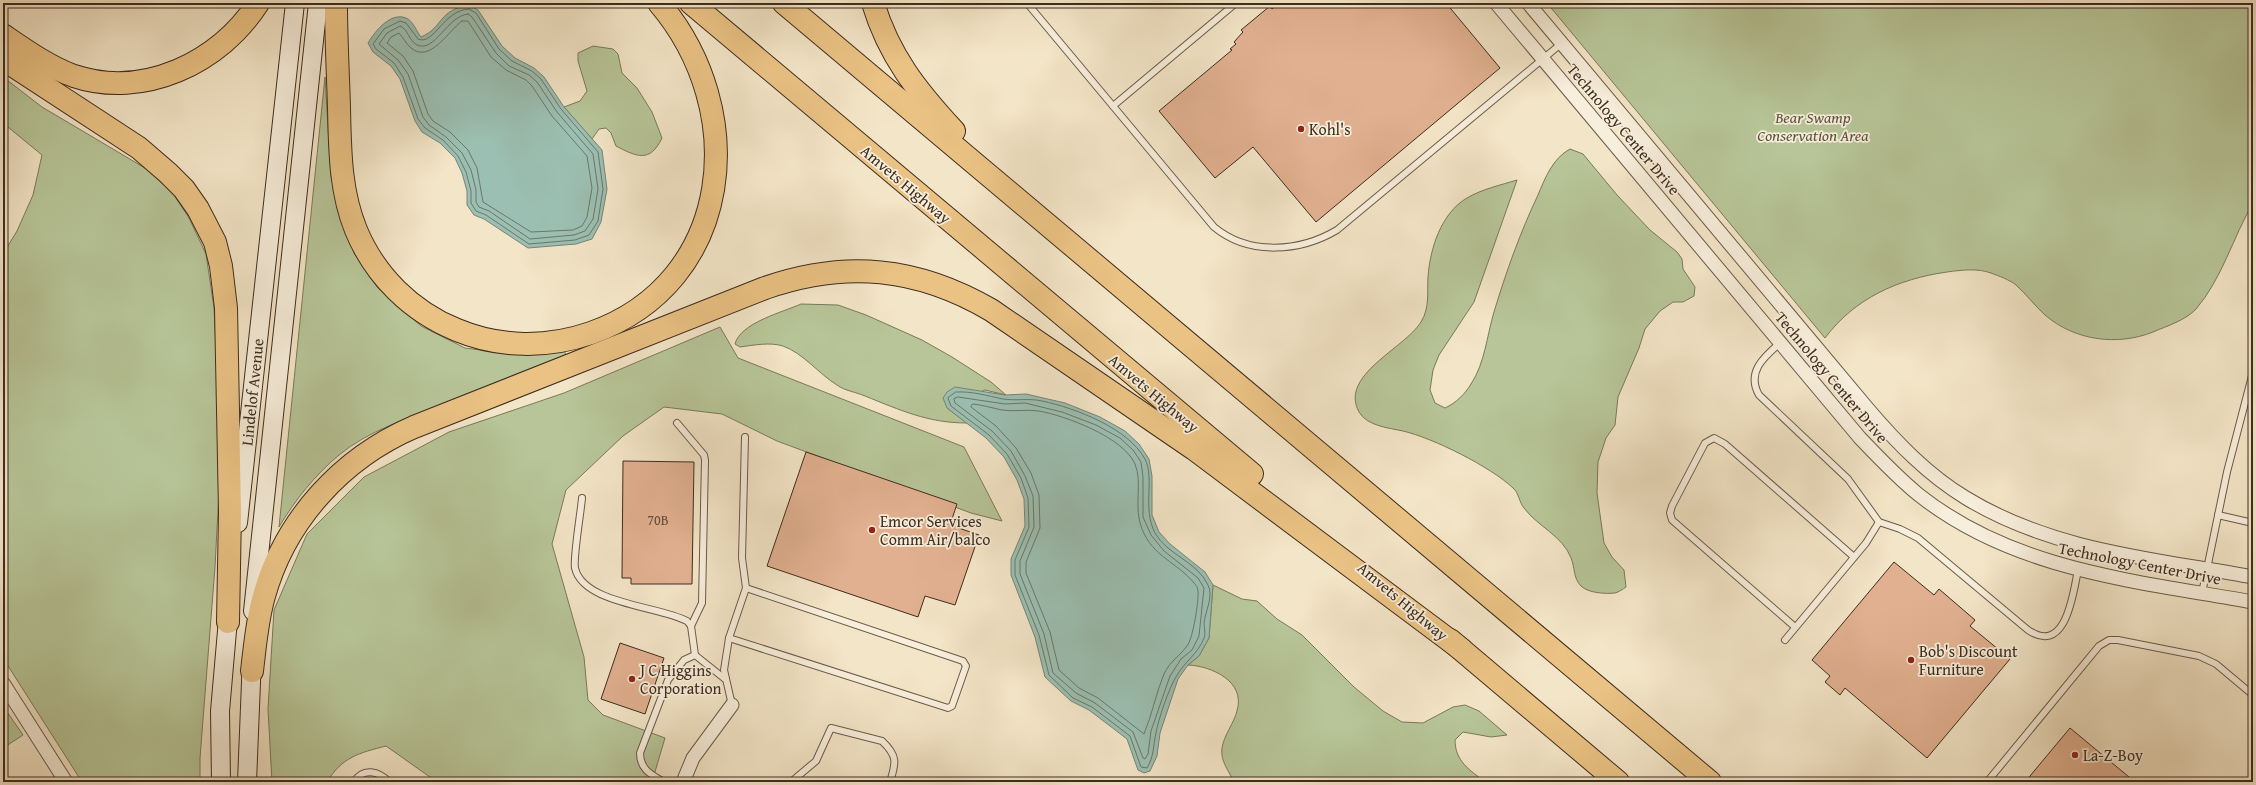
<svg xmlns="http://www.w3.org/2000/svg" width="2256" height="785" viewBox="0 0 2256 785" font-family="'Gentium Book Plus',serif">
	<rect width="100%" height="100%" fill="#f3e5c7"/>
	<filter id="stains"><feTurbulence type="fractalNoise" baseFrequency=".005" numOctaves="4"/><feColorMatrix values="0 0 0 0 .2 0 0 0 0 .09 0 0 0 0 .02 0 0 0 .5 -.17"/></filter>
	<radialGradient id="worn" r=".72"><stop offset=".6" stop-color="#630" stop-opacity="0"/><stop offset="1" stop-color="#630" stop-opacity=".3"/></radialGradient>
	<g fill="#b7c598" stroke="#7a785b">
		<path d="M1547 3H2253V203C2233 237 2222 279 2196 309 2186 320 2167 326 2153 332 2118 346 2075 341 2045 315 2035 306 2026 294 2016 285 2010 280 1999 276 1991 273 1977 268 1962 270 1947 272 1898 279 1855 298 1825 338Z"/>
		<path d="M593 46 613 49 618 54 622 73 637 88 652 112 662 138C650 163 637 157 616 146L611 133 606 128 599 129 592 139 564 107 580 101 587 91 578 61V53Z"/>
		<path d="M3 77 42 107 145 168 172 192 189 218 206 254 214 308 221 453 215 567 200 758V782H82L3 658V254L17 231 33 195 42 155 3 123Z"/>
		<path d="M325 77 331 177 354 253 377 287 421 326 465 348 511 354 564 351 567 356C526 373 484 389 443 405 408 418 368 431 339 455 315 475 295 500 279 527Z"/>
		<path d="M1570 149 1583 154 1617 195 1650 230 1677 252 1682 259 1683 269 1695 287 1694 296 1683 302H1673L1660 311 1645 329 1639 348 1618 397 1615 425 1606 438 1598 462 1597 493 1604 543 1612 557 1624 570 1626 587C1623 589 1619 592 1615 593 1605 594 1588 593 1581 586 1573 578 1575 567 1571 558 1563 536 1537 526 1524 508 1519 502 1519 493 1513 488 1491 467 1433 438 1403 431 1389 428 1367 426 1359 412 1339 375 1404 349 1421 322 1430 307 1427 293 1428 277 1430 249 1441 213 1467 198 1482 189 1501 185 1517 180L1474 302 1439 355 1433 370 1430 390 1435 403 1445 408C1456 403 1465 394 1471 384 1485 363 1487 335 1494 312 1506 272 1520 233 1538 195 1545 178 1553 158 1570 149Z"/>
		<path d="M801 304 838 305 866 315 922 340 952 357 991 382 1006 395 985 390 947 408 967 423C928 423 900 410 865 396 856 392 845 391 837 385 819 374 803 353 783 346 770 342 754 345 740 347L735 344C740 323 783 312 801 304Z"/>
		<path d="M720 327 738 358 964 447 1002 521 971 513 777 441 722 414 664 407 623 436 566 490 552 544 584 657 588 700 603 715 665 738 652 782H437L386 746C359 753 342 757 327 782H272L268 709 274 610 307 534 364 477 449 432 564 393Z"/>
		<path d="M1213 585 1242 599 1257 601 1277 619 1302 635 1354 687 1383 711 1402 722 1423 723 1453 707 1465 705 1479 711 1507 735 1491 737 1463 732 1455 740C1455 761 1470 771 1486 782H1234C1229 771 1220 761 1222 748 1224 735 1234 723 1237 711 1246 681 1211 666 1188 665L1199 656 1209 638Z"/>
		<path d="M3 706 23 735 3 748Z"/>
	</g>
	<g fill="#9bbfb2" stroke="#768477">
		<path d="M469 5 478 10 502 46 515 58 534 68 544 77 564 107 602 150 607 189 601 222 592 239 576 244 528 248 484 219 474 215 467 205V191L462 173 455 158 440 143 422 132 415 121 400 79 391 66 373 52 368 43C375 31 392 10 408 19 413 22 417 32 421 37 443 28 438 10 469 5Z"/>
		<path d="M955 387 1005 395 1026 394 1065 403 1100 417 1125 431 1139 444 1149 459 1152 476V515L1159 532 1170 544 1205 572 1213 585 1209 638 1199 656 1188 665 1178 679 1160 733 1157 756 1150 771 1144 773 1138 770 1127 739 1089 710 1071 701 1045 677 1035 637 1011 575V559L1025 526 1024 499 1017 480 1004 457 986 438 947 408 943 398 947 392Z"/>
	</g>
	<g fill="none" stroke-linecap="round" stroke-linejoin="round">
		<g stroke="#6c7668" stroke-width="1">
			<path d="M469 9 476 13 499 49 512 61 532 71 541 79 561 109 598 152 603 189 598 221 589 235 575 240 529 244 486 215 476 211 471 203V191L466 172 458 156 443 140 425 128 418 119 403 77 394 63 376 49 373 44 384 29 400 21 406 23 418 39C434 46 443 10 469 9Z"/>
			<path d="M468 14 472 17 496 53 509 66 529 75 537 82 557 112 593 154 598 189 593 219 585 231 574 235 530 239 489 211 479 207 476 202V190L471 170 462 153 446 137 429 125 423 117 408 74 398 60 379 44 387 33 400 26C408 29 409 41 417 45 435 53 447 16 468 14Z"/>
			<path d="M462 21H468L491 57 506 70 526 80 532 86 552 116 587 156 592 188 587 217 582 226 573 230 531 232 483 202 477 168 468 150 450 132 433 121 428 114 413 71 403 56 387 43 391 37 399 33C403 37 406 44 411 48 430 64 449 30 462 21Z"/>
			<path d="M956 392C972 391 988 396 1003 399 1016 401 1029 398 1042 401 1075 408 1128 428 1145 459 1155 479 1142 508 1155 533 1167 555 1197 561 1208 585 1214 596 1205 612 1204 623 1204 628 1206 634 1204 638 1198 654 1184 662 1176 677 1169 688 1158 720 1156 733 1153 746 1154 757 1147 768L1141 767 1130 736 1092 707 1073 698 1049 675 1039 635 1015 575V560L1029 527 1028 498 1021 478 1007 454 989 435 951 406 948 398Z"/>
			<path d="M958 397 1005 404 1025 403 1062 412 1096 425 1120 438 1133 450 1141 462 1143 477V517L1151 535 1164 551 1198 578 1204 588 1199 636 1192 650 1181 659 1170 676 1151 731 1148 754 1145 759 1143 758 1133 732 1095 703 1076 693 1053 673 1044 634 1020 574V561L1034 527 1033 496 1025 476 1011 451 992 431 955 403 954 399Z"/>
			<path d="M973 404C983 405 992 408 1002 410 1014 412 1026 409 1039 411 1066 416 1123 437 1135 464 1143 483 1133 508 1142 529 1153 557 1177 562 1194 583 1196 585 1198 588 1198 591 1199 600 1193 639 1187 646 1180 656 1170 661 1164 674 1156 693 1152 715 1144 734L1098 698 1079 688 1059 670 1050 632 1026 573V562L1040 528 1039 495 1031 473 1016 448 996 426 971 407Z"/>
		</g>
	</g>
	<g fill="#e1b090" stroke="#3e2c1e">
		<path d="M1279 3H1446L1500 68 1316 222 1253 147 1215 178 1159 111 1232 50 1230 49 1236 44 1234 42 1243 32 1241 30 1270 6 1272 9Z"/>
		<path d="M806 452 957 504 950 525 979 535 955 605 925 596 918 617 767 566Z"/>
		<path d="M623 461 694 462 692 584H631V578H622Z"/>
		<path d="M1894 562 1934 595 1939 589 1975 620 1970 626 2010 659 1927 758 1845 688 1840 695 1825 682 1830 676 1812 660Z"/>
		<path d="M620 643 664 658 645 714 601 699Z"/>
		<path d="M2070 728 2135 782H2025Z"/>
	</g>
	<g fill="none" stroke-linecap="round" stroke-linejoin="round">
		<g stroke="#6b5a48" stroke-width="8">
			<g id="lane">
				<path d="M1027 3 1214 227C1249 256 1300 252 1337 230L1562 43"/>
				<path d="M1113 106 1236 3"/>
				<path d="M1780 343C1764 357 1746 372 1759 395L1848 479 1879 522 1900 529 1918 538 2028 630C2066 656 2073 594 2078 570"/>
				<path d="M677 423 704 455 705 460 702 603 691 626"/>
				<path d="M582 498C581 511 573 558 575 568 583 604 659 606 687 621L691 626 695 655 725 679"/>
				<path d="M2218 515 2253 523"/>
				<path d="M2202 593 2227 472 2253 372"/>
				<path d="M1795 627 1672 520 1670 513 1672 506 1705 443 1714 438 1725 444 1854 557"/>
				<path d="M729 638 948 708 952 706 966 666 963 661 746 588"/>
				<path d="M1785 640 1866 543 1879 522"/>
				<path d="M732 705 724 670 729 638 746 588 742 558 745 437"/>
				<path d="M354 782C363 767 379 771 389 782"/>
				<path d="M664 782C652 775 640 770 640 753L668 680 684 660 695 655"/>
				<path d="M791 782 816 761 831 728 882 741C898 756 896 763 890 782"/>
				<path d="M1987 782 2099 646 2109 640H2118L2199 656 2216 664 2253 695"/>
			</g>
		</g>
		<g stroke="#6b5a48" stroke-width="15">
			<g id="street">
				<path d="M1496 3 1860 438C1879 458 1898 478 1919 495 2015 571 2137 581 2253 602"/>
				<path d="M1528 3 1868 409C1897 443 1928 475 1966 498 2053 551 2155 559 2253 577"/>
				<path d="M3 683 66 782"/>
				<path d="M683 782 693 758 732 705"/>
			</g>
		</g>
		<g stroke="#3e2c1e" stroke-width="20">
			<g id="secondary">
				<path d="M238 523 295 3"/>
				<path d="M253 611 318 3"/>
				<path d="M221 782 220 711 229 608"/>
				<path d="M247 782 252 657"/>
			</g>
		</g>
		<g stroke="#3e2c1e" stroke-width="24">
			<g id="highway">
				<path d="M336 3C336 38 338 73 339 108 340 150 340 191 356 230 375 276 412 312 457 330 500 348 548 348 591 333 735 282 750 110 659 3"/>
				<path d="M691 3 1252 474"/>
				<path d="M784 3 1710 782"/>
				<path d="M873 3C889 56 917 91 954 131"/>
				<path d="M3 35C25 50 49 67 74 76 143 99 220 63 258 3"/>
				<path d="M3 59 139 148 168 173 184 189 198 209 215 242 221 266 226 308 230 512 228 622"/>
				<path d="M1450 640 1618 782"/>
				<path d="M252 671C255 646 257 620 264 596 285 520 342 458 414 427L765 288C846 260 917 267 991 310L1194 449 1461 649"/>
			</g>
		</g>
		<use href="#lane" stroke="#f7eedb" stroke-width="6"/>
		<use href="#street" stroke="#f7eedb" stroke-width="13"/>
		<use href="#secondary" stroke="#f7eedb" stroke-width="18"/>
		<use href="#highway" stroke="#eac284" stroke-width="22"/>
	</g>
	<g fill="#8f2418" stroke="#f7eedb" stroke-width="1.5">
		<circle cx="1301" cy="129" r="4"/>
		<circle cx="872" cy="530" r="4"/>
		<circle cx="1911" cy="660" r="4"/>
		<circle cx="632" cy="679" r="4"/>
		<circle cx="2075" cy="755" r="4"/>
	</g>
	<g text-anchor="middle" stroke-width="3.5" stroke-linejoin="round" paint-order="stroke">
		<g font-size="14" fill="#674d3a">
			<text x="658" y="525">70B</text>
		</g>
		<g font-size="16" font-style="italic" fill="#5c523c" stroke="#f7eedb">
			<text x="1813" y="123">Bear Swamp<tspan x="1813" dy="18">Conservation Area</tspan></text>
		</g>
		<g font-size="16" fill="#3e2c1e" stroke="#f7eedb" text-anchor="start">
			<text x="1309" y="135">Kohl's</text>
			<text x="880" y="527">Emcor Services<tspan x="880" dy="18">Comm Air/balco</tspan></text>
			<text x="1919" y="657">Bob's Discount<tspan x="1919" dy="18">Furniture</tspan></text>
			<text x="640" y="676">J C Higgins<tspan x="640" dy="18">Corporation</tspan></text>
			<text x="2083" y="761">La-Z-Boy</text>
		</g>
		<g font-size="16" fill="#3e2c1e" stroke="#f7eedb">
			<text transform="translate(1624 129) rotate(50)" y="6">Technology Center Drive</text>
			<text transform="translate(906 184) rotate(40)" y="6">Amvets Highway</text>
			<text transform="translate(1832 377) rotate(50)" y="6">Technology Center Drive</text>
			<text transform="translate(252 392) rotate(-84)" y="6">Lindelof Avenue</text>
			<text transform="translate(1154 393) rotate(40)" y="6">Amvets Highway</text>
			<text transform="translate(2140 563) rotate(11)" y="6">Technology Center Drive</text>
			<text transform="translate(1403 601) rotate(40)" y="6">Amvets Highway</text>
		</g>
	</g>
	<rect width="2256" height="785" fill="none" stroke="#f3e5c7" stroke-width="16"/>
	<rect x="4" y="4" width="2248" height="777" fill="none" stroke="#3e2c1e" stroke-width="2"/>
	<rect x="8" y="8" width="2240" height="769" fill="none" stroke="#3e2c1e"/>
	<rect width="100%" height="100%" filter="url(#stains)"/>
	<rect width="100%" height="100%" fill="url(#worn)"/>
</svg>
